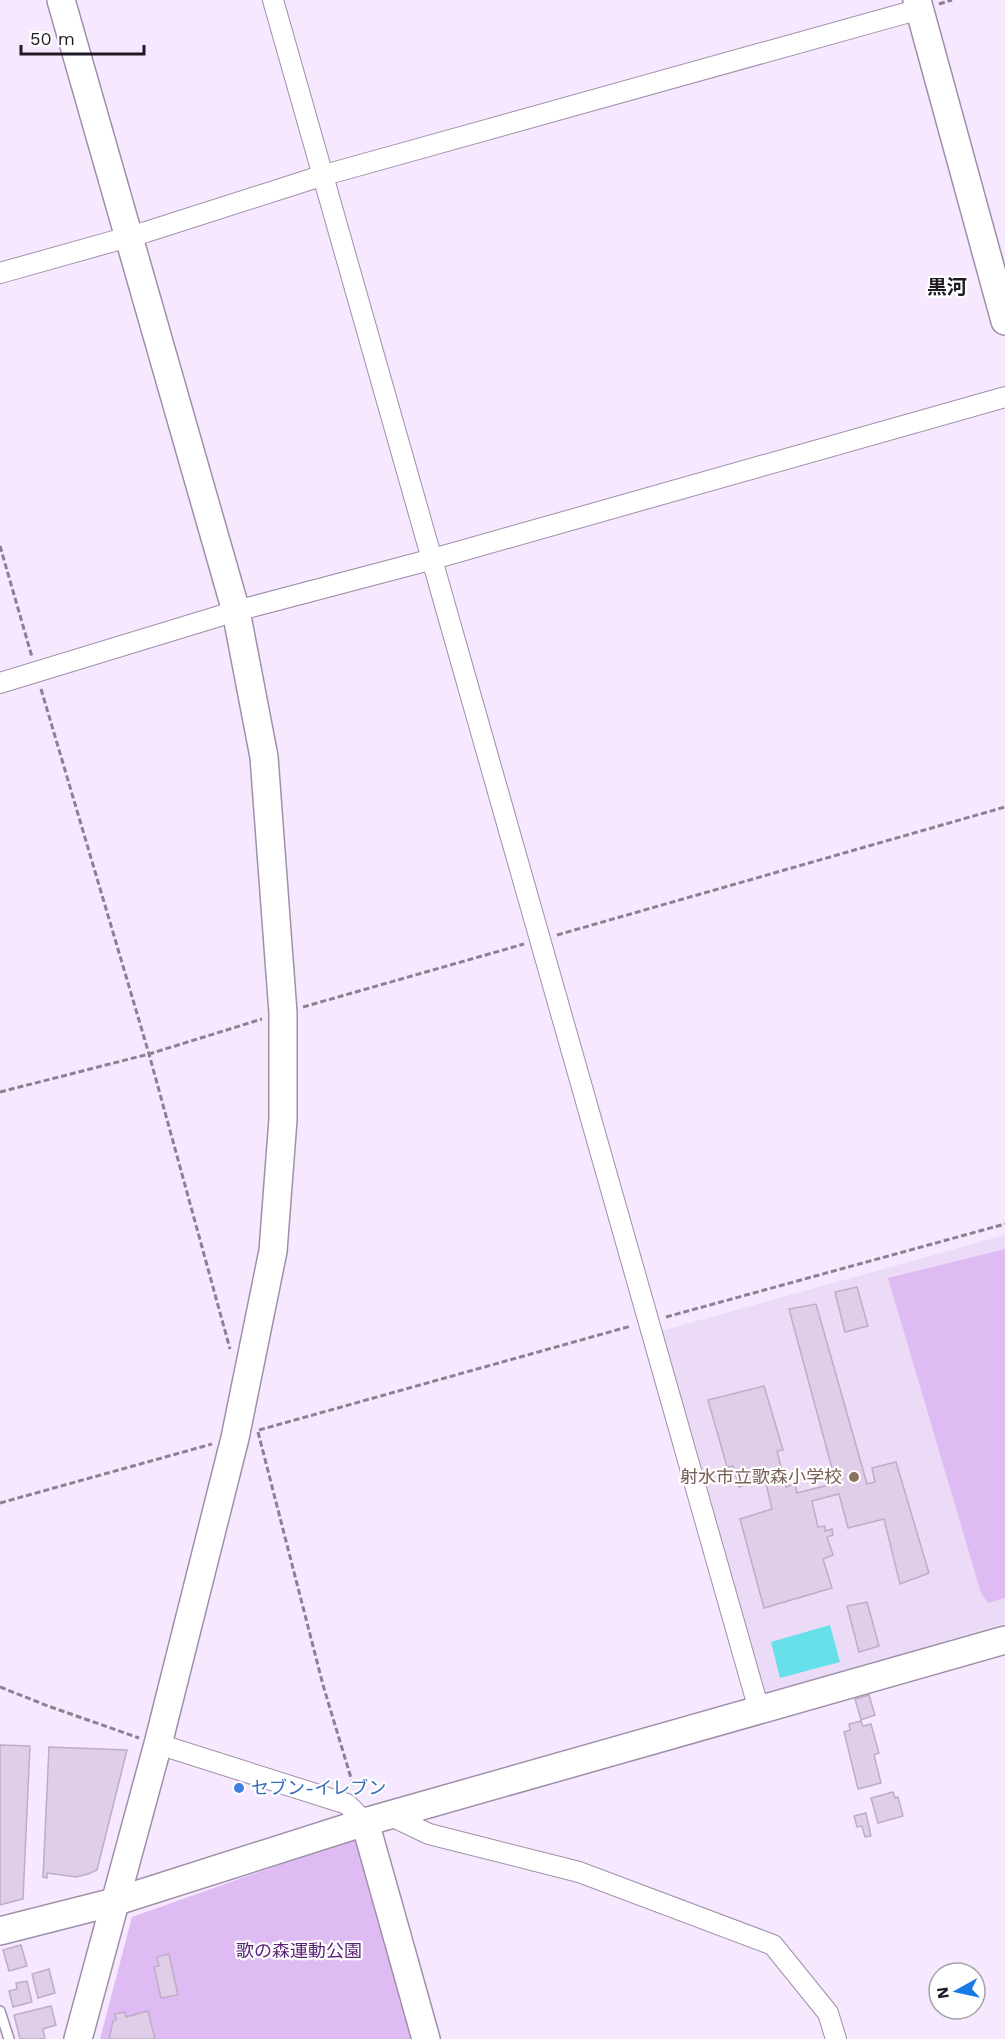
<svg xmlns="http://www.w3.org/2000/svg" width="1005" height="2039" viewBox="0 0 1005 2039" font-family="'Work Sans','Noto Sans JP',sans-serif">
	<rect width="100%" height="100%" fill="#f6e8ff"/>
	<path fill="#ecdbf7" d="M1005 1235V1623L763 1695 661 1331Z"/>
	<g fill="#dfbbf4">
		<path d="M1005 1249V1598L988 1603 981 1593 888 1278Z"/>
		<path d="M358 1837 415 2039H100L132 1917Z"/>
	</g>
	<path fill="#66e1ea" d="M830 1625 840 1662 780 1678 771 1642Z"/>
	<g fill="#e0cde8" stroke="#bfacc6" stroke-width="1.5">
		<path d="M857 1287 868 1326 845 1332 835 1292Z"/>
		<path d="M816 1304 867 1484 875 1482 872 1468 896 1462 929 1573 900 1584 884 1519 848 1528 839 1494 812 1501 818 1527 825 1526V1531L832 1529 833 1535 827 1537 833 1555 823 1559 832 1588 764 1608 740 1519 772 1509 765 1479 739 1487 733 1466 727 1467 708 1400 764 1386 783 1450 777 1451 786 1487 795 1483 797 1493 836 1483 789 1309Z"/>
		<path d="M867 1602 879 1646 859 1652 847 1606Z"/>
		<path d="M869 1695 875 1715 861 1720 855 1699Z"/>
		<path d="M861 1721 863 1726 871 1724 879 1753 874 1755 881 1783 858 1789 844 1732 850 1730 849 1724Z"/>
		<path d="M0 1745 30 1746 23 1899 0 1905Z"/>
		<path d="M49 1747 127 1750 97 1870 88 1874 76 1877 47 1873V1878L43 1877Z"/>
		<path d="M893 1792 895 1798 898 1797 903 1816 878 1823 871 1798Z"/>
		<path d="M866 1813 871 1836 865 1837 862 1826 857 1827 854 1816Z"/>
		<path d="M21 1945 27 1966 9 1971 3 1950Z"/>
		<path d="M169 1954 178 1995 161 1998 154 1967 159 1966 157 1957Z"/>
		<path d="M49 1969 55 1993 38 1998 32 1974Z"/>
		<path d="M27 1981 32 2002 13 2007 9 1991 17 1989 16 1983Z"/>
		<path d="M51 2006 56 2025 43 2029 45 2039H20L14 2015Z"/>
		<path d="M148 2011 155 2039H109L113 2021 116 2020 115 2014 125 2012 126 2017Z"/>
	</g>
	<g fill="none" stroke-linecap="round" stroke-linejoin="round">
		<g stroke="#a08fa9" stroke-width="12">
			<path id="lane" d="M0 2011 9 2039"/>
		</g>
		<g stroke="#a08fa9" stroke-width="22">
			<g id="street">
				<path d="M273 0 759 1710"/>
				<path d="M0 273 146 232 321 176 920 9"/>
				<path d="M0 683 236 611 433 559 1005 397"/>
				<path d="M158 1744 347 1804 365 1822"/>
				<path d="M389 1815 429 1834 579 1872 773 1945 828 2013 836 2039"/>
			</g>
		</g>
		<g stroke="#a08fa9" stroke-width="30">
			<g id="secondary">
				<path d="M61 0 236 611 264 757 283 1013V1119L273 1251 235 1438 158 1744 78 2039"/>
				<path d="M917 0 1005 321"/>
				<path d="M365 1822 426 2039"/>
				<path d="M0 1931 114 1902 365 1822 1005 1640"/>
			</g>
		</g>
		<g stroke="#8b8191" stroke-width="3" stroke-dasharray="6 3" stroke-linecap="butt">
			<path d="M939 4 952 0"/>
			<path d="M0 546 32 657"/>
			<path d="M41 689 149 1054 230 1349"/>
			<path d="M557 935 1005 807"/>
			<path d="M303 1007 524 944"/>
			<path d="M0 1092 149 1054 262 1019"/>
			<path d="M666 1317 1005 1224"/>
			<path d="M259 1430 631 1326"/>
			<path d="M258 1432 323 1685 354 1788"/>
			<path d="M0 1503 212 1444"/>
			<path d="M0 1687 48 1706 139 1738"/>
		</g>
		<use href="#lane" stroke="#fff" stroke-width="9"/>
		<use href="#street" stroke="#fff" stroke-width="20"/>
		<use href="#secondary" stroke="#fff" stroke-width="27"/>
	</g>
	<circle fill="#8d6e63" stroke="#fff" stroke-width="2" cx="854" cy="1477" r="6"/>
	<circle fill="#3f7fe0" stroke="#fff" stroke-width="2" cx="239" cy="1788" r="6"/>
	<g text-anchor="middle" stroke-width="4.5" stroke-linejoin="round" paint-order="stroke">
		<g font-size="18" fill="#785e54" stroke="#fff" text-anchor="end">
			<text x="842" y="1483">射水市立歌森小学校</text>
		</g>
		<g font-size="18" fill="#366cbe" stroke="#fff" text-anchor="start">
			<text x="251" y="1794">セブン-イレブン</text>
		</g>
		<g font-size="18" fill="#5b2476" stroke="#fff">
			<text x="299" y="1957">歌の森運動公園</text>
		</g>
		<g font-size="20" font-weight="bold" fill="#201a24" stroke="#fff">
			<text x="947" y="294">黒河</text>
		</g>
	</g>
	<g transform="translate(957 1991) rotate(262)"><circle r="28" fill="#ffffff" stroke="#a6a3a7" stroke-width="1.5"/>
	<path d="M0-4.5L10 22L0 15L-10 22Z" fill="#197ae3"/>
	<text y="-9" font-size="16" font-weight="bold" text-anchor="middle" fill="#201a24">N</text>
	</g>
	<path d="M21 45v9h123v-9" fill="none" stroke="#201a24" stroke-width="3"/>
	<text x="30" y="45" font-size="18" fill="#201a24" stroke="#ffffff" stroke-width="4.5" paint-order="stroke">50 m</text>
</svg>
